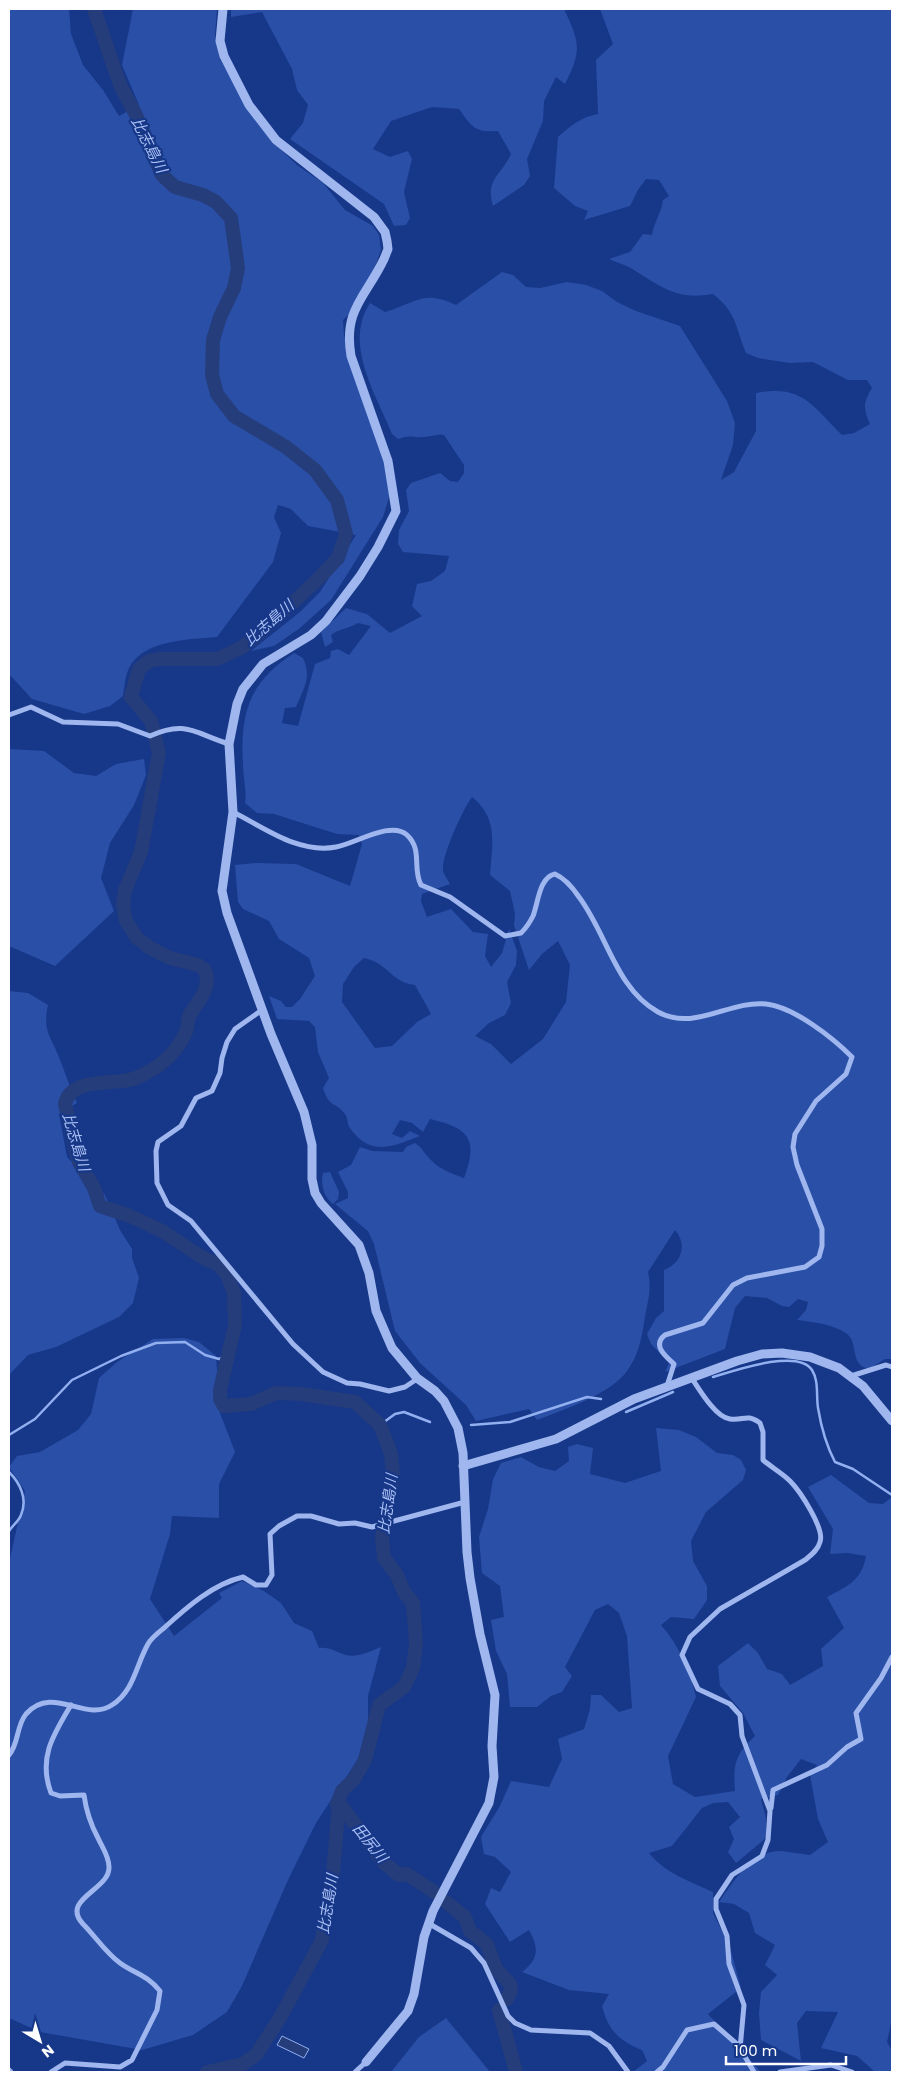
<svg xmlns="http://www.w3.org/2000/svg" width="901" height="2081" viewBox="0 0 901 2081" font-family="Poppins,'Noto Sans JP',sans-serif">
	<rect width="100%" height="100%" fill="#173789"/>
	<g fill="#2a4fa7" fill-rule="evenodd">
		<path d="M9 9H69L71 34 83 65 103 90 119 116 139 105 122 65 133 9H217L215 35 220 59 249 110 273 142 297 165 323 183 345 210 373 226 379 235 381 250 363 301 343 320 344 336 387 470 390 494 383 517 331 600 300 628 274 646 251 651 300 612 320 592 356 535 308 526 291 509 278 505 274 517 281 533 273 562 217 637C187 640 139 639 127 673 125 680 124 688 123 696L110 706 84 714 32 699 9 674Z"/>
		<path d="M231 9H564C580 43 582 50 565 84L556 77 544 101 543 121 527 159 530 176 524 185 493 206C485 179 501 176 511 154L498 131C475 133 472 127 459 109L432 107 391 121 373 149 390 157 408 151 412 159 404 192 410 218 406 225 394 226 384 204 290 139 303 123 308 105 297 90 292 69 262 12 231 17Z"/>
		<path d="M600 9H892V1359H885L869 1369C849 1365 859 1343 847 1334 834 1324 813 1322 797 1320L806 1310 808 1302 798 1299 789 1307 782 1306 767 1298 745 1296 735 1308 725 1349 665 1372 669 1363 651 1344 647 1334 656 1318 664 1311V1270C681 1264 688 1245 675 1230L648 1272C652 1289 648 1300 645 1317 642 1336 639 1355 627 1371 611 1394 563 1410 537 1420L529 1409 476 1421 466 1405 420 1363 395 1331 374 1244 368 1231 335 1204 348 1198V1192L338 1172 351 1165 360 1147 372 1151 403 1152 406 1147 415 1143C423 1148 425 1155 432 1161 441 1170 453 1174 464 1178 479 1138 468 1128 430 1119L423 1132 412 1123 400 1120 392 1134 402 1138 410 1131 420 1136C393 1146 371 1158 350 1128 347 1124 348 1118 345 1114 335 1101 329 1108 323 1088L329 1078 318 1052 315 1027 309 1021 277 1019 269 996 281 1001 286 1007H292L300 999 315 976 309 958 279 939 269 921 243 909 238 902 235 865 257 863 296 864 350 886 362 844 359 835 337 834 274 814 257 813 245 803C247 790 243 778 243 765 240 713 249 682 294 653L303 658C312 677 304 688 296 707L285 708 282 723 298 726 315 664 330 658 331 651 338 649 349 655 371 626 358 623C350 628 338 629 331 635L333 642 325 647 321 632 346 608 367 614 390 633 422 616 412 606 417 584 431 581 445 571 449 556 403 552 398 544 399 530 409 511 406 490 411 483 440 473 450 481 458 482 464 473V465L444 435C436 434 432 437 423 437 411 438 413 434 398 439L392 434C376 394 343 344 370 303L385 312C415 303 424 289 456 305L502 272 513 275 526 287 540 288 567 282 586 285 602 291 617 302 636 311 680 326 727 401 735 423 733 445 721 480 734 472 756 431V393C802 384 812 405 842 435L854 433 870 424C863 408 863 403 872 388L867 380H848L813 362 790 363 758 358 746 353C735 326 737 313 713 294 679 300 664 289 637 272 629 266 618 263 609 259L630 252 643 234 652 235C654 222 661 214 663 200L669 196 659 180 646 179 638 190 630 206 584 220 588 211 575 206 554 188 558 137C570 126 581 117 598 114L596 60 613 44ZM472 797C499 819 492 844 490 875L510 891 515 914 514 925 529 970 542 954 558 941 570 965 566 1002 543 1039 511 1064 491 1044 475 1036 489 1023 505 1015 511 1003 507 982 516 965 517 951 509 929 502 953 491 967 485 956 488 934 473 932 451 909 427 917 421 901 422 894 450 884C448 880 443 874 443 869 442 855 463 809 472 797ZM364 958C390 964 390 982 415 985L431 1014 417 1022 392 1046 375 1048 342 1002 343 984 354 967Z"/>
		<path d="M9 749 44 751 74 773 96 776 116 764 144 759 146 775 134 805 110 843 101 878 114 911 55 966 9 946Z"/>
		<path d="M9 991 28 993 48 1005C42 1032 52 1037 60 1060 66 1074 70 1089 77 1103L59 1114 67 1157 105 1195 120 1230 132 1249V1258L139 1278 133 1303 119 1317 56 1347 28 1355 9 1375Z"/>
		<path d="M330 1172 339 1192 338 1199 333 1204C324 1198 320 1183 323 1173Z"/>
		<path d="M184 1338 199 1342 216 1356 220 1413 235 1452 219 1484V1518L172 1516 170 1534 150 1599 174 1636 222 1598 219 1593 242 1581 264 1591 281 1603 294 1623 312 1631 319 1648C332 1647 334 1652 346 1655 358 1658 371 1651 381 1647L368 1696V1722L358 1759 316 1823 288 1880 242 1986 227 2012 193 2035 142 2050 40 2032 9 2018V1563L25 1491 9 1467 17 1456 40 1452 78 1430 91 1414 99 1378 117 1362 153 1339Z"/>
		<path d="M656 1428 679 1430 696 1437 717 1453 733 1455 741 1460 746 1470 743 1480 706 1512 691 1541 693 1561 707 1586V1600L694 1619 671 1617 661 1625C679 1645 690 1671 696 1697L668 1756 673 1784 695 1797 735 1791C733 1765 735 1754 755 1736L743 1713 720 1686 718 1666 748 1643 758 1653 767 1669 782 1674 790 1685 823 1666 821 1649 844 1628 827 1597C848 1586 862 1580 866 1556L847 1553 830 1554 833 1529 808 1487 831 1475 869 1503 883 1504 892 1497V2019L887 2042 892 2051V2072H875L857 2056 821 2048 838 2012 806 2011 797 2023 801 2061 761 2040 759 2013 761 1992 777 1975 765 1965 775 1945 755 1933 749 1913 734 1904 719 1902C734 1881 752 1850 782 1851 791 1852 800 1854 810 1855L828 1842 818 1819 810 1775 817 1765 801 1759 787 1777 778 1795 761 1799 766 1818V1838L736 1863 728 1852 734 1839 729 1827 740 1817 728 1802 713 1803 702 1808 672 1846 649 1853C665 1873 689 1881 713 1892V1913L730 1947 741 1988 708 2014 761 2072H633L647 2061 642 2050C619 2041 608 2030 602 2006L609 1994 569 1990 522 1972C539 1959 539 1948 529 1930L510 1942 485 1904 491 1888 500 1892 511 1872 495 1857 484 1854 481 1837 500 1806 511 1781 549 1787 562 1759 558 1739 584 1729 590 1709 591 1695H601L619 1712 632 1708 627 1636 619 1613 608 1604 595 1610 565 1667 572 1676 562 1692 551 1696 537 1707H510L507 1674 496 1651 491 1620 504 1617 500 1586 482 1573 479 1537 488 1509 493 1479 501 1463 521 1457 539 1467 555 1471 569 1461 568 1447 577 1444 593 1448 590 1474 625 1483 661 1471Z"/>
		<path d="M446 2018 490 2072H391L419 2037Z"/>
	</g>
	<path fill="#253d7a" stroke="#92aff0" d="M282 2036 309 2049 304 2058 277 2045Z"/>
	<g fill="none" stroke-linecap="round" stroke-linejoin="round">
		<g stroke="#92aff0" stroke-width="2.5">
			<path d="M713 1377C733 1371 798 1348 812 1370 819 1381 816 1395 818 1408 821 1426 826 1445 835 1462L853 1469 892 1495"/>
			<path d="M626 1412 673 1392"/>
			<path d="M380 1425 395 1414 404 1412 430 1422"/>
			<path d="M471 1425 510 1422 587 1397 601 1399"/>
			<path d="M9 1435 35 1419 72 1380 121 1356 156 1343 185 1342 205 1355 219 1359 228 1355"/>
			<path d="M9 1472C20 1483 28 1499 21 1515 19 1521 12 1526 9 1531"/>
		</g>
		<g stroke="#253d7a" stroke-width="14">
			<path d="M94 9 120 85 135 113 162 175 175 187 203 195 216 202 231 218 238 268 234 288 220 317 213 340 212 375 217 394 234 416 286 447 315 470 337 500 346 534 338 558 316 581 256 637 241 648 217 659H159L149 661 139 669 131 697 151 721 159 753 141 852 125 890 123 905 126 921 137 938 150 948 170 958 198 965 204 969C213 985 199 1001 190 1014 187 1019 188 1027 186 1032 175 1055 159 1068 136 1078 117 1086 70 1076 65 1104L79 1162 94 1188 100 1206 130 1216 162 1231 205 1259 218 1264 227 1275 234 1293 235 1325 220 1390V1399L224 1406 251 1404 276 1393 301 1394 355 1402 380 1425 391 1454 393 1474 382 1538 384 1558 397 1575 404 1592 413 1603 416 1644 413 1668 404 1687 379 1705 365 1760 354 1779 342 1791 337 1804 339 1803 333 1873 322 1940 281 2016 256 2055 243 2064 207 2072"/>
			<path d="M339 1803 383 1862 399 1875 407 1874 434 1892"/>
			<path d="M446 1902 465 1917 470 1931 487 1944 496 1969 510 1984 511 1991 507 1999"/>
			<path d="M499 2010 516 2072"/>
		</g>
		<g stroke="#9fb7ee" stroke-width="5">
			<path d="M9 715 31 707 63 722 118 724 150 736C186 720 194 733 229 744"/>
			<path d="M233 812C265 828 298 854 336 847 355 844 391 820 407 835 423 850 412 868 421 885L450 897 505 936 521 933C526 928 530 922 533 916 538 904 539 877 555 874 566 879 573 888 579 897 607 934 616 989 658 1012 695 1032 729 1000 766 1004 794 1007 833 1038 852 1057L846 1074 816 1101 795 1134 793 1147 797 1165 822 1229V1246L819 1257 805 1267 747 1278 733 1285 703 1323 665 1335C652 1345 665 1356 674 1364L667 1386"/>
			<path d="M262 1010 235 1029 227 1042 222 1058 220 1073 212 1091 196 1098 181 1126 158 1142 156 1151 157 1183 168 1205 191 1221 293 1344 323 1372 347 1383 360 1384 389 1391 405 1387 417 1379"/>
			<path d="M851 1376 886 1365 892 1367"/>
			<path d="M691 1377C699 1389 716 1418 730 1419 744 1421 746 1413 760 1423L763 1432V1460C771 1467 782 1473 790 1481 800 1491 825 1529 820 1542 818 1550 811 1555 805 1560L720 1609 690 1637 682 1655 698 1689 730 1704 740 1715 742 1736 770 1811 768 1840 762 1856 732 1875 716 1899V1909L727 1936 729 1964 744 2005 740 2049"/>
			<path d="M9 1755C19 1744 16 1726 26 1714 53 1684 85 1723 112 1705 134 1691 136 1665 148 1644 151 1638 159 1632 164 1628 187 1607 213 1584 243 1577L256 1585H266L272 1575 270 1534 279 1526 297 1516H311L339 1524 355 1523 372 1527 465 1502"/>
			<path d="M771 1808 773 1790 827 1765 847 1747 861 1739 856 1713 881 1678 892 1657"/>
			<path d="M428 1923 471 1948 484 1963 508 2016 515 2023 531 2030 590 2033 609 2046 628 2072"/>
			<path d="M9 2070 11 2072"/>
			<path d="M51 2072 65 2063 120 2067 132 2060 157 2010 160 1991C146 1974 135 1974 120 1963 106 1953 95 1936 83 1924 60 1899 110 1890 109 1867 109 1856 102 1847 98 1838 91 1825 86 1810 84 1795L60 1796 51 1793C38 1758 53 1735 71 1705"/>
			<path d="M355 2072 366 2062"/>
			<path d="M657 2072 663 2067 687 2030 714 2024 738 2045 754 2072"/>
			<path d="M780 2072 831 2065 852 2072"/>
		</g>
		<g stroke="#9fb7ee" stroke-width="9">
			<path d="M223 9 220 41 224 56 249 105 276 140 374 217 385 232 387 241 388 249 384 259C366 297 343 309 351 356L388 461 396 511 378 547 360 576 326 621 311 635 263 664 243 689 237 704 229 744 233 812 222 891 227 913 271 1034 304 1112 312 1145V1179L315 1193 321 1203 359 1245 369 1273 376 1311 392 1348 417 1378 435 1391 444 1401 458 1428 463 1453 467 1552 470 1578 480 1634 495 1695 492 1746 494 1777 489 1803 433 1911 424 1937 414 1994 408 2011 366 2062"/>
			<path d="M463 1466 556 1439 634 1399 737 1361 762 1354 782 1353 810 1357 839 1368 863 1386 892 1421"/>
		</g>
	</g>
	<g text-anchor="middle" stroke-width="4.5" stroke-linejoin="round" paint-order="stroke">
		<g font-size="15" font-style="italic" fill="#abc1f5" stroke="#173789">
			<text transform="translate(149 145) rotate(63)" y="5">比志島川</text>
			<text transform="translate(269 623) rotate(-41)" y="5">比志島川</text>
			<text transform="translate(76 1142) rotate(73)" y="5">比志島川</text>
			<text transform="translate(388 1504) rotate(-82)" y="5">比志島川</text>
			<text transform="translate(370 1843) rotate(51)" y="5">田尻川</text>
			<text transform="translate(328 1904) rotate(-81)" y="5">比志島川</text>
		</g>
	</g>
	<rect width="901" height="2081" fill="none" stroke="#ffffff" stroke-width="20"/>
	<g transform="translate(40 2041) rotate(142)" stroke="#173789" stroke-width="4" paint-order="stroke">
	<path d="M0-4L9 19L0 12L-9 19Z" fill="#ffffff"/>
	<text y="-8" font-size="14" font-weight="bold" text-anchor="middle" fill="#ffffff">N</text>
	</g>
	<path d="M726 2056v8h120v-8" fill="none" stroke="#ffffff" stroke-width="2.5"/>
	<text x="734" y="2056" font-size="15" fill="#ffffff" stroke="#173789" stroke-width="4" paint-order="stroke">100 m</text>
</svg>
